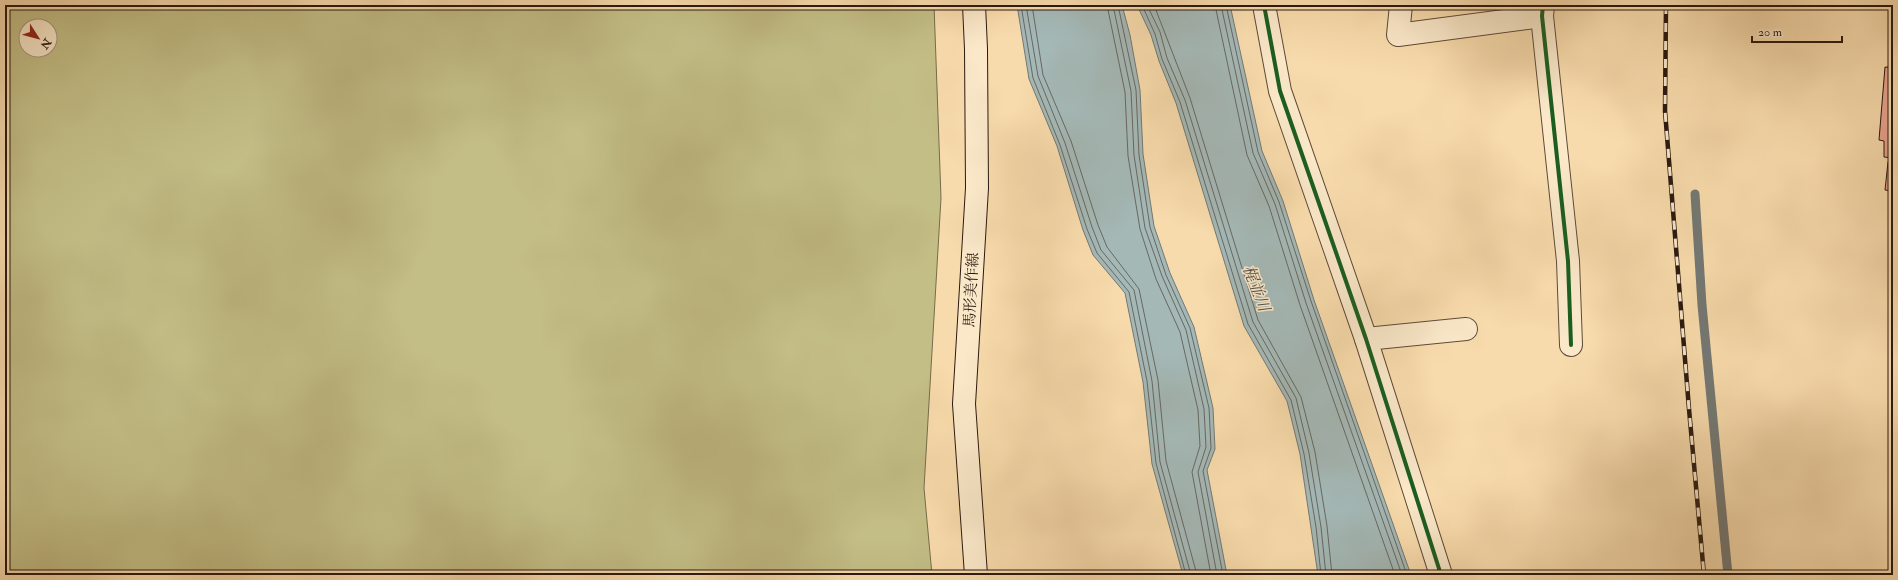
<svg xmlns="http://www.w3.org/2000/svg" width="1898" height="580" viewBox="0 0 1898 580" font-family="'IM FELL Double Pica','Noto Serif JP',serif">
	<rect width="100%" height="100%" fill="#f8dbac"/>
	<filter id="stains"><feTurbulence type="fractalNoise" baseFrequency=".005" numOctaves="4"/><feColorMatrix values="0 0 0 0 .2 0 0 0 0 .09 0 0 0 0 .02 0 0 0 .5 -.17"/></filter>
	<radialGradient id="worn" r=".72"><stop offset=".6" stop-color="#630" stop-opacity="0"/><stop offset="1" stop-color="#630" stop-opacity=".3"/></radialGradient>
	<path fill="#c3be86" stroke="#766c4b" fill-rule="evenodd" d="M5 5H934L941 198 924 488 932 575H5ZM26 26H50V50H26Z"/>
	<g fill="#a4b8b6" stroke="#737874">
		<path d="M1017 5H1122L1130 35 1140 90 1143 154 1154 226 1170 273 1194 327 1213 408 1215 449 1207 470 1227 575H1183L1152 464 1143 382 1125 293 1093 255 1083 230 1057 146 1029 79Z"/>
		<path d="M1137 5H1230L1262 151 1283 201 1314 300 1411 575H1318L1300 454 1287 401 1244 326 1176 103 1159 61 1151 35Z"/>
	</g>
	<path fill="#0003" d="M1893 60V157L1885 68Z"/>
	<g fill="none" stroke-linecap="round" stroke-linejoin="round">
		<g stroke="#676863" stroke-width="1">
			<path d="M1021 5 1033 78 1060 145 1087 229 1097 253 1129 292 1147 381 1156 463 1186 575"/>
			<path d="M1026 5 1038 76 1065 143 1092 227 1101 250 1134 290 1152 381 1160 462 1191 575"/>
			<path d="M1032 5 1043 75 1071 141 1098 225 1107 247 1139 289 1158 380 1166 461 1197 575"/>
			<path d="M1107 5 1125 92 1128 156 1140 229 1156 279 1180 332 1198 410 1200 446 1192 472 1211 575"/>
			<path d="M1113 5 1131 91 1134 155 1145 228 1162 276 1186 330 1204 409 1206 447 1198 472 1217 575"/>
			<path d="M1118 5 1136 90 1139 155 1150 227 1166 275 1190 328 1209 408 1211 448 1203 471 1223 575"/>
			<path d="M1142 5 1155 34 1162 59 1180 102 1248 324 1291 400 1304 454 1316 527 1321 575"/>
			<path d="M1147 5 1160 32 1167 58 1185 100 1253 322 1296 398 1309 453 1321 527 1326 575"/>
			<path d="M1154 5 1190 98 1258 320 1301 397 1315 452 1327 526 1332 575"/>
			<path d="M1215 5 1247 155 1269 206 1300 305 1395 575"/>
			<path d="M1221 5 1253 153 1275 204 1306 303 1402 575"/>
			<path d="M1226 5 1258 152 1279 202 1311 301 1407 575"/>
		</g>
		<path stroke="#737874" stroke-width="9" d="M1695 194 1702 305 1728 575"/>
	</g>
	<g fill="#e9a38f" stroke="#2a1910">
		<path d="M1885 67 1893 68V158L1884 157V141L1879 140Z"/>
		<path d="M1888 162H1893V191L1885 190Z"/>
	</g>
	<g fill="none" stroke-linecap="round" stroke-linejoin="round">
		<g stroke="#5e4a37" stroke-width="24">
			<g id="minor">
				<path d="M1264 5 1280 91 1366 339 1441 575"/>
				<path d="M1401 5 1398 35 1542 16"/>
				<path d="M1543 5 1542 16 1568 261 1571 345"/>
				<path d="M1366 339 1466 329"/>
			</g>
		</g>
		<g stroke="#2a1910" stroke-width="24">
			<path id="secondary" d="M974 5 976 49 977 188 964 404 976 575"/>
		</g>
		<use href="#minor" stroke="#fae8c9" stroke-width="22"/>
		<use href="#secondary" stroke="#fae8c9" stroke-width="22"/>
		<g stroke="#2a1910" stroke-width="4.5">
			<path id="rail" d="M1666 5 1665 111 1689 409 1704 575"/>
		</g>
		<use href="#rail" stroke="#fae8c9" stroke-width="3" stroke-dasharray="9" stroke-linecap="butt"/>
		<g stroke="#fae8c9" stroke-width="6">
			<g id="cycleway">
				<path d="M1264 5 1280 91 1366 339 1441 575"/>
				<path d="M1543 5 1542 16 1568 261 1571 345"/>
			</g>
		</g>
		<use href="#cycleway" stroke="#1b5e20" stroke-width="4"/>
	</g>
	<g text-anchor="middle" stroke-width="3" stroke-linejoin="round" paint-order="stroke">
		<g font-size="15" fill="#2a1910" stroke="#fae8c9">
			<text transform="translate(971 290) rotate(-87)" y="5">馬形美作線</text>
		</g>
		<g font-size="16" font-style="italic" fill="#55514a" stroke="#fae8c9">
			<text transform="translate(1257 288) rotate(69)" y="6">梶並川</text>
		</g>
	</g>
	<rect width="1898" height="580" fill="none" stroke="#f8dbac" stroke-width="20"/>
	<rect x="6" y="6" width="1886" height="568" fill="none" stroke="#2a1910" stroke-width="2"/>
	<rect x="10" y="10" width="1878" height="560" fill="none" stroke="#2a1910"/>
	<g transform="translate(38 38) rotate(126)"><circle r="19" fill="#fae8c9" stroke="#a7957f"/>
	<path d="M0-3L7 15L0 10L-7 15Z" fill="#8f2418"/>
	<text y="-6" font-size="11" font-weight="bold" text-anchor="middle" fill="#2a1910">N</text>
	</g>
	<path d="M1752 36v6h90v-6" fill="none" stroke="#2a1910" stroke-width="2"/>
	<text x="1758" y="36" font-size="12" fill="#2a1910" stroke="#fae8c9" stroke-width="3" paint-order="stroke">20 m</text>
	<rect width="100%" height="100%" filter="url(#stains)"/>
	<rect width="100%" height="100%" fill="url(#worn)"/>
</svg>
